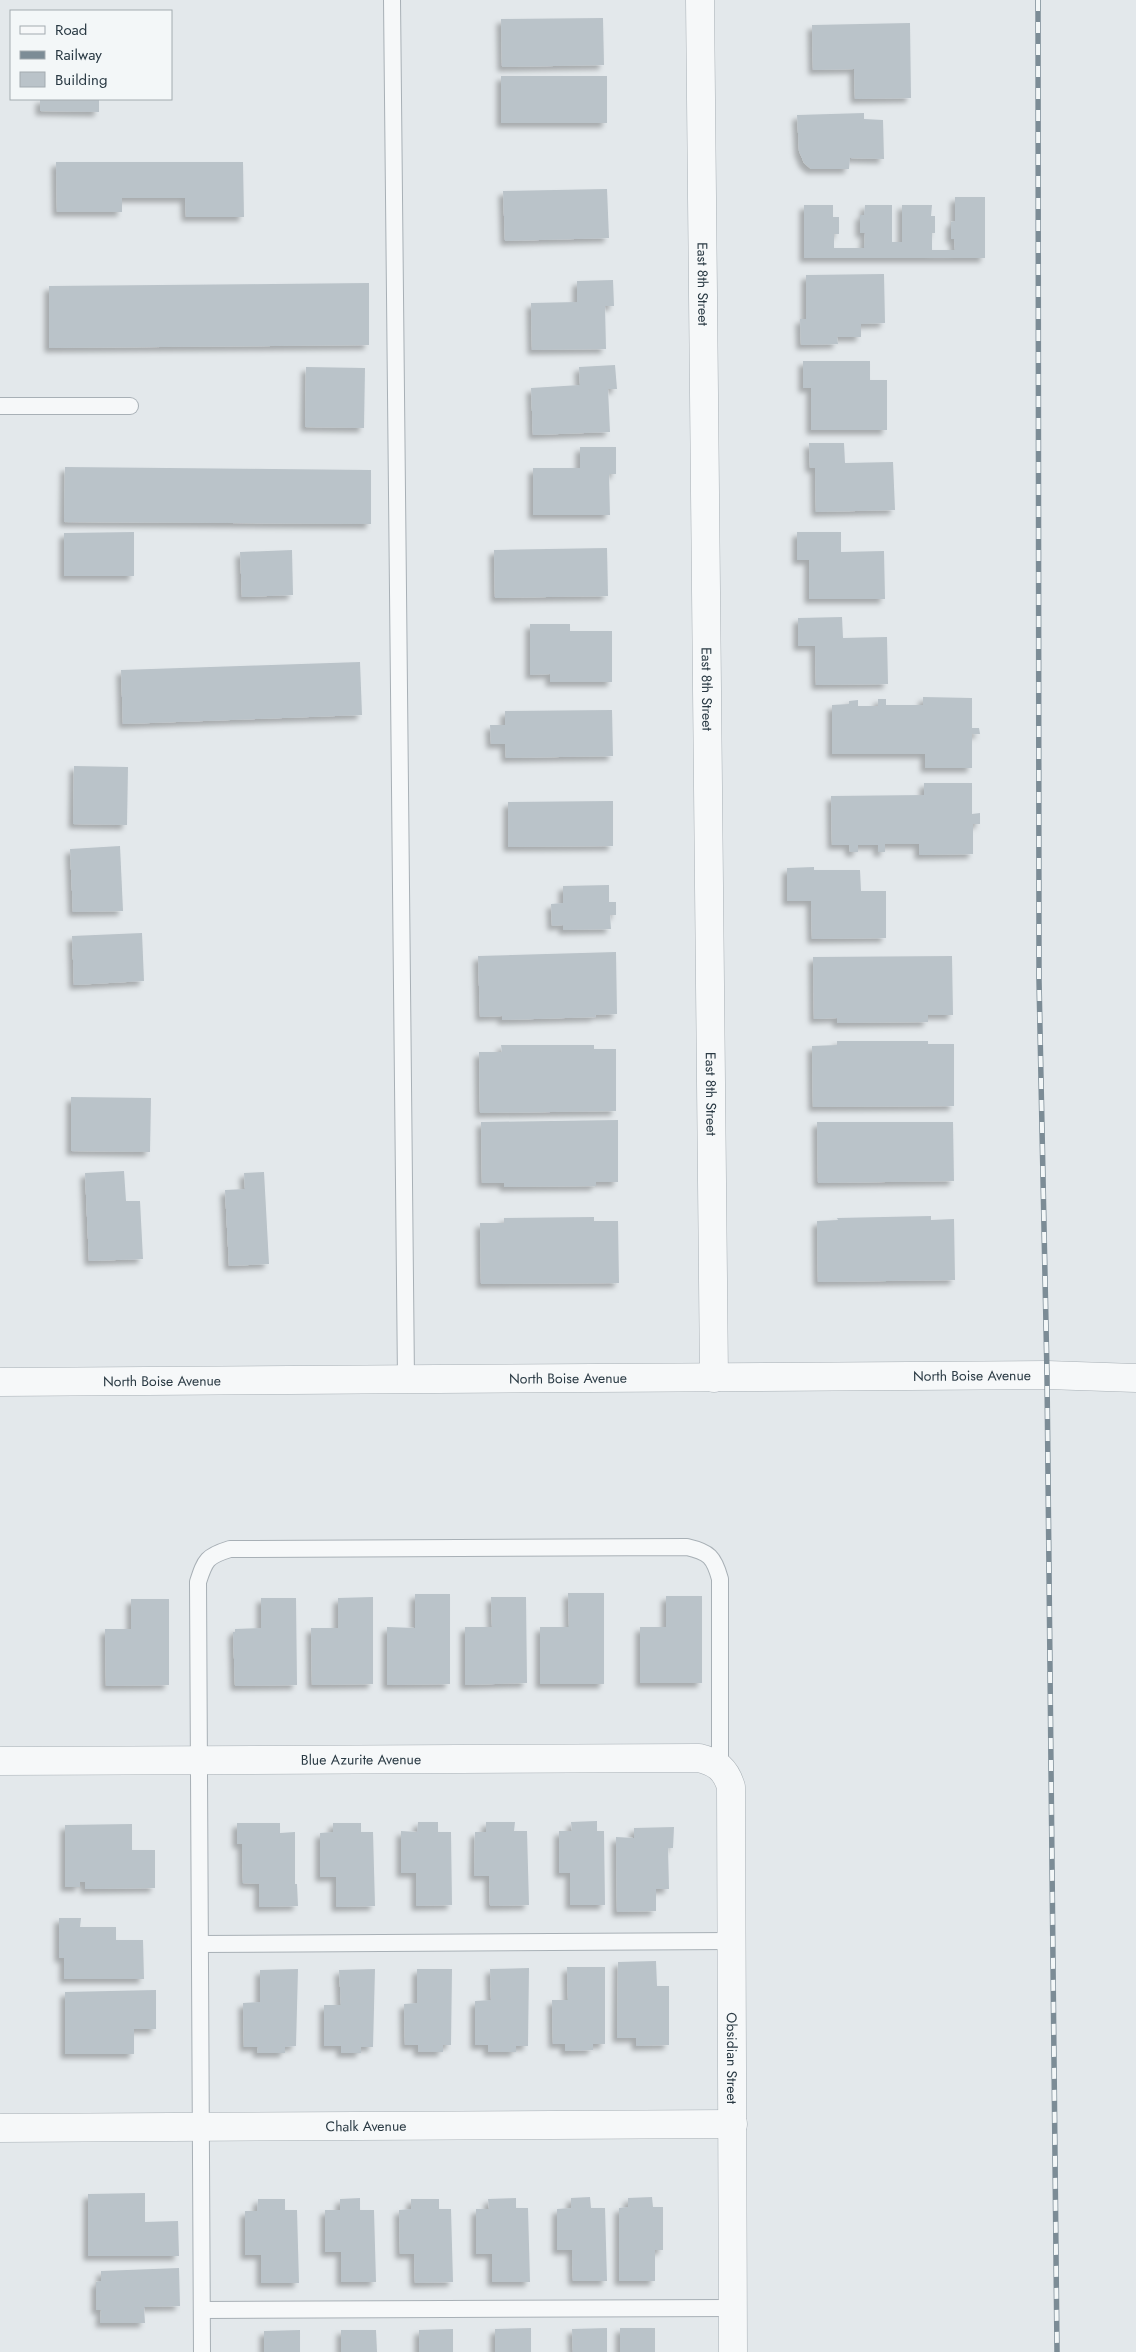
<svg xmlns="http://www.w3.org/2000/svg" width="1136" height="2352" viewBox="0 0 1136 2352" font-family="Jost,sans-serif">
	<defs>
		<filter id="shadow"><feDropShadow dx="-4.5" dy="4.5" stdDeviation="2.5" flood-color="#0004"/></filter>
	</defs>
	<rect width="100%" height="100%" fill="#e3e8eb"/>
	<g fill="#bac3c9" filter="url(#shadow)">
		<path d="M603 18 604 65 502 67 501 19Z"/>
		<path d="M910 23 911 98 855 99 854 69 813 70 812 25Z"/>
		<rect x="501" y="76" width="106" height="47"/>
		<path d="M40 99H99V112L40 111Z"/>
		<path d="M864 113V119L883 120 884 159 850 158 849 169H811L804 163 799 151 797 115Z"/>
		<path d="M56 162H243L244 217H186L185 198H122V212H57Z"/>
		<path d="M607 189 609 238 505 241 503 191Z"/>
		<path d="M955 197H985V258H804V205H833V217H839V234H834V248H864L865 233H860V215H864L865 205H892V242H902V205H932L931 216H935V233H932V250H955L954 239H951V222L955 221Z"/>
		<path d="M884 274 885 323 861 324V337H837L838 344 801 345 800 319H806V275Z"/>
		<path d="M613 280 614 306H605L606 349 532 350 531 303 577 302V281Z"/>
		<path d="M369 283V345L49 348V286Z"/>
		<path d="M803 361H870V380H887V430H811V388H803Z"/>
		<path d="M615 365 617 389H608L610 432 533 435 531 388 580 385 579 367Z"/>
		<path d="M306 367 365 368 364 428 305 427Z"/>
		<path d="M809 443H844L845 463 893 462 895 510 816 512 815 468H810Z"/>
		<path d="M580 447H616V474H609L610 515H533V468H580Z"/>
		<path d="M65 467 371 470V524L64 522Z"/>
		<path d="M134 532V576H64V533Z"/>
		<path d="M797 532H841V552L884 551 885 599H809V560H797Z"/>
		<path d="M607 548 608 596 495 598 494 550Z"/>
		<path d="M292 550 293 595 242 597 240 552Z"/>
		<path d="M842 617 843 638 887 637 888 684 816 685 815 646H798V618Z"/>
		<path d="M530 624H570V631H612V682H550V674L530 675Z"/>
		<path d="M360 662 362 715 123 724 121 670Z"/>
		<path d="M923 697 972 698V728H979L980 734H972V768H925V754H832V705L849 704V701L858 700V706H878V699H886V705H923Z"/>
		<path d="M612 710 613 756 506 758 505 744H491L490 725H505V711Z"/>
		<path d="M74 766 128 767 127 825 73 824Z"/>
		<path d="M924 783H972V814L980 813V824H973V854L919 855V844H885V852H878V845H858V852H850L849 845H832L831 796 924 795Z"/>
		<path d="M613 801V846L508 847V802Z"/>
		<path d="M120 846 123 911 73 912 70 849Z"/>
		<path d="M814 867V870H860L861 891H886V938L812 939 811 901H787V868Z"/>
		<path d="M609 885V902H616V915H610L611 929 563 930V925L552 926 551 904 563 903V886Z"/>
		<path d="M142 933 144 981 74 985 72 936Z"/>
		<path d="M616 952 617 1014 595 1015 596 1017 502 1020V1016L480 1017 478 956Z"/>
		<path d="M952 956 953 1015H928V1022L837 1023V1018L814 1019 813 957Z"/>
		<path d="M837 1041H928V1044H954V1106L813 1107 812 1046 837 1045Z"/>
		<path d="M501 1045H594V1049H616V1111L480 1113 479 1052H502Z"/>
		<path d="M71 1097 151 1098 150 1152 71 1151Z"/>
		<path d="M618 1120V1182H596V1186L504 1187V1183H482L481 1122Z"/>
		<path d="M817 1122H953L954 1181 818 1183Z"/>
		<path d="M124 1171 126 1201H140L143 1259 89 1261 85 1173Z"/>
		<path d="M264 1172 269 1264 229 1266 225 1190 245 1189 244 1173Z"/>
		<path d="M931 1216V1220L954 1219 955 1280 818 1282 817 1221 838 1220 837 1218Z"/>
		<path d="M594 1217V1221H618L619 1283 481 1284 480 1223H504V1218Z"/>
		<path d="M568 1593H604V1684H540V1627H569Z"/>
		<path d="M415 1594H450V1684L387 1685V1627L415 1628Z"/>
		<path d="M666 1596H702V1683H640V1627H666Z"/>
		<path d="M373 1597V1684L312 1685 311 1628H338V1598Z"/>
		<path d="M491 1597H526L527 1683 465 1685V1627H492Z"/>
		<path d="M261 1598H296L297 1685 235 1686 233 1632H235V1629L261 1628Z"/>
		<path d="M131 1599H169V1685L106 1686 105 1629H131Z"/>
		<path d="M597 1821V1831H604L605 1905H570V1873H559V1831H572L571 1822Z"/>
		<path d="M418 1822H438V1832H451L452 1905 416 1906V1873H401V1831L417 1832Z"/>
		<path d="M486 1822H515L514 1831H527L529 1905 490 1906 489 1876H474L475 1832H486Z"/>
		<path d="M237 1823H280V1833L295 1832V1884H297L298 1906 259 1907V1884L243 1883 242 1844H237Z"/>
		<path d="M333 1823H361V1832H373L375 1906 336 1907V1877H320V1833L333 1832Z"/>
		<path d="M132 1824V1850H155V1888L85 1889V1882H80V1887H65V1825Z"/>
		<path d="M674 1827 673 1848H668L669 1889H656V1911L617 1912 616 1837 634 1838V1828Z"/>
		<path d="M59 1918H81L80 1927H116V1940H143L144 1979H64V1958H59Z"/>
		<path d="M656 1961 657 1986H669V2045L636 2046V2038H617L618 1962Z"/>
		<path d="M567 1967H605V2044H593V2050L565 2051V2044H553L552 2000H568Z"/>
		<path d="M529 1968 528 2046H516V2052H488V2045H475V2001L491 2000 490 1969Z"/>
		<path d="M298 1969 296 2046 285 2047V2053H257L258 2047H244L243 2003 260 2002V1970Z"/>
		<path d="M375 1969 373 2047H361V2053H341V2046H324V2005H341L339 1970Z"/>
		<path d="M417 1969H452L451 2045H443V2052H418V2045H405L404 2004 417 2003Z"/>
		<path d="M156 1990V2029H134V2054H65V1992Z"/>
		<path d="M145 2193V2222L178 2221 179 2256H88V2194Z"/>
		<path d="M590 2197 591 2208H605L607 2281H573L572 2250H557V2209L571 2208V2198Z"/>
		<path d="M652 2197 653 2207H663V2250H655V2281H619V2208L628 2207V2198Z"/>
		<path d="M360 2198V2210H374L376 2282H341V2252H325V2210H340V2199Z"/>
		<path d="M516 2198V2208H528L530 2282H492V2254H476V2209H489L488 2199Z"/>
		<path d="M258 2199H285V2210H297L299 2283H261V2255H245V2211H257Z"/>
		<path d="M411 2199H439V2209H451L453 2282 415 2283 414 2254H400L399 2210 411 2209Z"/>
		<path d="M179 2268 180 2306 144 2307 145 2323H100L101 2310H96V2282L101 2281V2271Z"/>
		<path d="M531 2328V2352H495V2329Z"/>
		<path d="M607 2328V2352H573L572 2329Z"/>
		<rect x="620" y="2328" width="35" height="24"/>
		<path d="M453 2329V2352H419V2330Z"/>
		<path d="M300 2330V2352H264V2331Z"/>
		<path d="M341 2330H376L377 2352H341Z"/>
	</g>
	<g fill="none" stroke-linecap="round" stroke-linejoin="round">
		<g stroke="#a8b0b6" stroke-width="18">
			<g id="service">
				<path d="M392 0 406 1380"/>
				<path d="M0 406H130"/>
				<path d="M200 1944 732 1941"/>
				<path d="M202 2310 732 2308"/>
				<path d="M202 2352 198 1582C205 1560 207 1556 230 1549L687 1547C709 1552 714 1557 720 1579V1767"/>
			</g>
		</g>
		<g stroke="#a8b0b6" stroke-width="29">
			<g id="minor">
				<path id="s1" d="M700 0 714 1378"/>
				<path id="s2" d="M0 1761 699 1758C717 1762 726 1770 731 1787L733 2352"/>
				<path id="s3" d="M0 2128 733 2124"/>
			</g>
		</g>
		<g stroke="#a8b0b6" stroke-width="29">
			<g id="tertiary">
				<path id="s4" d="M0 1382 1047 1375 1136 1378"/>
			</g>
		</g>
		<use href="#service" stroke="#f6f8f9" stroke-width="16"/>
		<use href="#minor" stroke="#f6f8f9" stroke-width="28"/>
		<use href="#tertiary" stroke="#f6f8f9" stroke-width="28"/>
		<g stroke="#7c8c96" stroke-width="5.5">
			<path id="rail" d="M1038 0 1039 980 1047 1375 1057 2352"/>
		</g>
		<use href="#rail" stroke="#f3f7f8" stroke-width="4" stroke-dasharray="11" stroke-linecap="butt"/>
	</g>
	<g text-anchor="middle" stroke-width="5" stroke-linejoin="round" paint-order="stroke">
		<g font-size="14" fill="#2a3a44" stroke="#f3f7f8">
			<text dy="5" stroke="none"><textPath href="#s1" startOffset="284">East 8th Street</textPath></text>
			<text dy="5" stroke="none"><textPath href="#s1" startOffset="689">East 8th Street</textPath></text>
			<text dy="5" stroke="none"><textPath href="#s1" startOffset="1094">East 8th Street</textPath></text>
			<text dy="5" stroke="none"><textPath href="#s4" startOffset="972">North Boise Avenue</textPath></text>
			<text dy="5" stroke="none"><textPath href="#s4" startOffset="568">North Boise Avenue</textPath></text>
			<text dy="5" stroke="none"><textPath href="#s4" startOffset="162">North Boise Avenue</textPath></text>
			<text dy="5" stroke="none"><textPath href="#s2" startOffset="361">Blue Azurite Avenue</textPath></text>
			<text dy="5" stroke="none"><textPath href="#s2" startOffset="1016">Obsidian Street</textPath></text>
			<text dy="5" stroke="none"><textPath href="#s3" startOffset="366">Chalk Avenue</textPath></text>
		</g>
	</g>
	<rect x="10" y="10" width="162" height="90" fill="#f3f7f8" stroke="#a3abb0"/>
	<rect x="20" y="26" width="25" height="8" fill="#f6f8f9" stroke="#a3abb0"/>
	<text x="55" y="35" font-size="15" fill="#2a3a44">Road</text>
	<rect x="20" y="51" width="25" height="8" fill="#7c8c96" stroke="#a3abb0"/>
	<text x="55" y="60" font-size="15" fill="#2a3a44">Railway</text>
	<rect x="20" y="72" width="25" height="15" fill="#bac3c9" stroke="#a3abb0"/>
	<text x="55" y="85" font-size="15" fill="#2a3a44">Building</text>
</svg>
